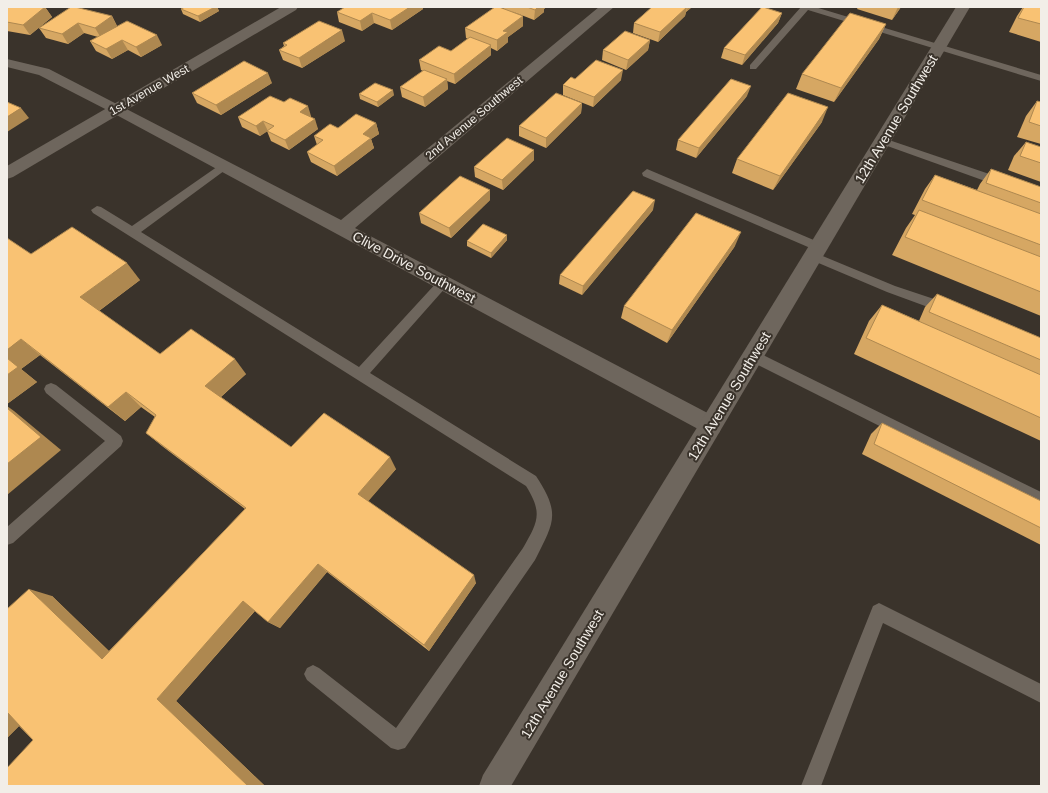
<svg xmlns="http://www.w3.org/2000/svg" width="1048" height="793" viewBox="0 0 1048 793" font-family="Arial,sans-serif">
	<rect width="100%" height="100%" fill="#3a332b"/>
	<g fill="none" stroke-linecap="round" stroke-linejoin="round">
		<g fill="#6e665d" fill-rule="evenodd">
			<path d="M801 7H815L1041 75V81L808 10 756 69H750V65Z"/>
			<path d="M883 138 1007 180 1008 183 1007 186H999L879 143 878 141Z"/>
			<path d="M224 162 228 164 229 166 228 168 141 232 359 367 439 280H447L449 283 447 286 370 373 536 476C561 514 554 522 535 560L405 748 398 750 391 748 307 680 304 674 307 668 313 665 319 668 396 728 523 548C538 522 543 513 526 486L93 213 91 210 97 206 101 207 132 226Z"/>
			<path d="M647 169 823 244 825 247 823 250H815L643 176 642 173Z"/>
			<path d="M813 252 895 286 952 305 953 309 952 313 947 314 887 292 809 259 807 256 809 253Z"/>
			<path d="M753 350 1041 492V507L748 360 746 356 748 352Z"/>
			<path d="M51 383 56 385 121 436 123 441 121 446 13 543 7 545V527L105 441 46 393 44 389 46 385Z"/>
			<path d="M879 603 1041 684V703L883 623 821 786H801L873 606Z"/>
		</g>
		<path fill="#6e665d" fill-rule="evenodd" d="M599 7H614L355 228 719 419 722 426 719 433 711 436 111 112 39 75 7 67V59L49 69 341 220Z"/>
		<g fill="#6e665d" fill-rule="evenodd">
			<path d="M281 7H298L296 10 13 177 7 179V166Z"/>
			<path d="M956 7H970L511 786H479L483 775Z"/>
		</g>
	</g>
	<g fill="#d6a763">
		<path d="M7 7H45L52 17 30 35 7 31Z"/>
		<path d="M185 7H217L219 11 200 22 183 14 181 9Z"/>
		<path d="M504 7H546L544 9V12L534 20 511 11 523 16V26L508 37V42L497 51 491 48V55L455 84 447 81 448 89 425 107 402 97 400 87 423 71 421 70 419 60 451 51 468 39 466 38 465 28 504 9Z"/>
		<path d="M652 7H692L686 12 685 16 658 42 633 33 634 23Z"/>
		<path d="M858 7H901L892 20 857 9Z"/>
		<path d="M1023 7H1041V42L1009 32 1017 16Z"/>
		<path d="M423 9 392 30 374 23 362 31 339 22 337 12Z"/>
		<path d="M782 13 778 23 742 65 721 58 724 48Z"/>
		<path d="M112 16 117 26 114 28 162 45 141 57 128 50 112 59 96 51 90 41 98 37 84 33 68 44 46 38 39 28Z"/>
		<path d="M886 24 879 39 834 102 796 89 802 74Z"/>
		<path d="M650 40 648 50 626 70 602 60 603 50Z"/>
		<path d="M345 41 302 68 283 60 279 50 284 46 283 43Z"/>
		<path d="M575 79 621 80 593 107 563 95V85Z"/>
		<path d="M272 83 221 115 197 103 192 93Z"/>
		<path d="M359 94 394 95 378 107 360 99Z"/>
		<path d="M747 96 696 158 676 150 678 140Z"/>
		<path d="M1037 101 1041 102V144L1017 137 1026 116Z"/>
		<path d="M284 102 311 116V117L318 129 289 150 271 141 267 131 260 136 242 127 238 117Z"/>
		<path d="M582 103 581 113 546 148 519 136V126Z"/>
		<path d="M822 122 773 190 732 173 737 159Z"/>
		<path d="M376 123 379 134 371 139 374 148 337 176 311 162 307 152 317 145 314 136 338 128Z"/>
		<path d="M1026 142 1041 147V182L1008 170 1014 156Z"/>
		<path d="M534 160 503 190 475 177 474 167Z"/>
		<path d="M991 169 1041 187V316L892 255 906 228 915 215 912 214 925 189 935 175 977 190 980 184Z"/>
		<path d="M490 200 451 238 421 223 419 213Z"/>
		<path d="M653 210 582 295 559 284 560 275Z"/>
		<path d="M507 240 491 258 467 246V241Z"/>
		<path d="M735 246 667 343 621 318 624 306Z"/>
		<path d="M31 254 140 280 99 311 160 354 246 374 221 397 291 447 396 469 368 501 476 583 429 651 327 572 280 628 268 622 255 611 176 701 265 786H7L33 740 19 726 7 738V609L52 596 109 651 245 509 162 446 146 433 155 417 141 407 125 421 40 355 21 369 37 382 7 404Z"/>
		<path d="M937 294 1041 338V441L854 354 869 321 882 305 919 321 925 307Z"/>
		<path d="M882 423 1041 501V545L862 454 871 434Z"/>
	</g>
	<g fill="#ae8850">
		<path d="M45 7 52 17 30 35 23 25Z"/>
		<path d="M215 7H217L219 11 200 22 198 16Z"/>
		<path d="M410 7H423V9L392 30 390 20Z"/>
		<path d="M538 7H546L544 9V12L534 20 535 10Z"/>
		<path d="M687 7 685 16 658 42 660 32Z"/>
		<path d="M688 7H692L686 12Z"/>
		<path d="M898 7H901L892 20Z"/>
		<path d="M372 13 374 23 362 31 360 21Z"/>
		<path d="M782 13 778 23 742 65 745 55Z"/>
		<path d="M112 16 117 26 101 38 95 28Z"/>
		<path d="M523 16V26L508 37V42L497 51V40L503 31Z"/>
		<path d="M78 23 84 33 68 44 62 34Z"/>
		<path d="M886 24 879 39 834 102 841 88Z"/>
		<path d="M342 30 345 41 302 68 299 58Z"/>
		<path d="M157 35 162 45 141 57 136 47Z"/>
		<path d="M122 40 128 50 112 59 106 49Z"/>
		<path d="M650 40 648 50 626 70 628 60Z"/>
		<path d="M491 45V55L455 84 454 74Z"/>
		<path d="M623 70 621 80 593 107 594 97Z"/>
		<path d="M268 73 272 83 221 115 216 105Z"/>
		<path d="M447 79 448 89 425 107 423 97Z"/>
		<path d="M751 86 747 96 696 158 699 148Z"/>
		<path d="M393 90 394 95 378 107 377 102Z"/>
		<path d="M582 103 581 113 546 148V138Z"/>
		<path d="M308 106 311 116 303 122 300 112Z"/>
		<path d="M828 107 822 122 773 190 780 176Z"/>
		<path d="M21 108 29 118 7 132V117Z"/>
		<path d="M315 119 318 129 289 150 285 140Z"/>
		<path d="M263 121 268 131 260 136 256 126Z"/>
		<path d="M376 123 379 134 371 139 374 148 337 176 334 166 363 134Z"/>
		<path d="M534 150V160L503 190 502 180Z"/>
		<path d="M490 190V200L451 238 449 228Z"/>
		<path d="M655 200 653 210 582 295 583 286Z"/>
		<path d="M741 232 735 246 667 343 672 330Z"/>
		<path d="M507 235V240L491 258V253Z"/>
		<path d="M127 263 140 280 96 313 80 297Z"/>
		<path d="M21 339 40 355 21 369 37 382 7 404V350Z"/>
		<path d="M235 359 246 374 217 400 205 386Z"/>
		<path d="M126 392 141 407 125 421 108 407Z"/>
		<path d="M7 406 14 411 61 450 7 495Z"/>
		<path d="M390 457 396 469 365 505 358 494Z"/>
		<path d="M318 564 327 572 280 628 268 622Z"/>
		<path d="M474 575 476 583 429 651 424 645Z"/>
		<path d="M29 589 52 596 122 664 102 659Z"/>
		<path d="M243 601 256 609 176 701 265 786H248L157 699Z"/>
		<path d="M7 711 32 713 7 738Z"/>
	</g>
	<g fill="#f9c273" stroke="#ae8850">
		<path d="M7 7H45L23 25 7 22Z"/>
		<path d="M71 7H75L112 16 95 28 78 23 62 34 39 28Z"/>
		<path d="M185 7H215L198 16 181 9Z"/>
		<path d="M345 7H410L390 20 372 13 360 21 337 12Z"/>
		<path d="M495 7H499L523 16 503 31 508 32 497 40 465 28Z"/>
		<path d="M527 7H538L535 10Z"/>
		<path d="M652 7H687L660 32 634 23Z"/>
		<path d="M762 7H763L782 13 745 55 724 48Z"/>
		<path d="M1024 7H1041V24L1018 18Z"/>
		<path d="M850 13 886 24 841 88 802 74Z"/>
		<path d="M127 21 157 35 136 47 122 40 106 49 90 41Z"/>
		<path d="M319 21 342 30 299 58 279 50 287 45 283 43Z"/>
		<path d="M625 31 650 40 628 60 603 50Z"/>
		<path d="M470 37 491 45 454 74 419 60 439 46 451 51Z"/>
		<path d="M596 60 623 70 594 97 563 85 571 77 575 79Z"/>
		<path d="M244 61 268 73 216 105 192 93Z"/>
		<path d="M424 70 447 79 423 97 400 87Z"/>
		<path d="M731 79 751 86 699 148 678 140Z"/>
		<path d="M375 83 393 90 377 102 359 94Z"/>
		<path d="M556 93 582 103 546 138 519 126Z"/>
		<path d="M788 93 828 107 780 176 737 159Z"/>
		<path d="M270 96 284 102 290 98 308 106 300 112 315 119 285 140 267 131 274 126 263 121 256 126 238 117Z"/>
		<path d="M1037 101 1041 102V126L1029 122Z"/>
		<path d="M7 102 21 108 7 117Z"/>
		<path d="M356 114 376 123 363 134 371 138 334 166 307 152 323 140 314 136 330 124 338 128Z"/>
		<path d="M507 138 534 150 502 180 474 167Z"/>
		<path d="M1026 142 1041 147V163L1020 156Z"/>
		<path d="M991 169 1041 187V203L986 183Z"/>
		<path d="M935 175 1041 214V245L922 200Z"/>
		<path d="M460 176 490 190 449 228 419 213Z"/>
		<path d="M633 191 655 200 583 286 560 275Z"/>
		<path d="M919 210 1041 257V292L905 237Z"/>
		<path d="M696 213 741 232 672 330 624 306Z"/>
		<path d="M483 224 507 235 491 253 467 241Z"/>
		<path d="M72 227 127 263 80 297 160 354 191 329 235 359 205 386 291 447 324 413 390 457 358 494 474 575 424 645 318 564 268 622 243 601 157 699 248 786H7V768L33 740 7 712V609L29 589 102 659 246 508 146 433 156 415 126 392 108 407 21 339 7 350V238L31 254Z"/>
		<path d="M937 294 1041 338V360L929 312Z"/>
		<path d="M882 305 1041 375V418L866 338Z"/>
		<path d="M7 358 18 367 7 375Z"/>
		<path d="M7 408 41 437 7 464Z"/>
		<path d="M882 423 1041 501V528L874 444Z"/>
	</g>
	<g text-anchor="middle" stroke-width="4" stroke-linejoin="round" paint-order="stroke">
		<g font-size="12" fill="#f2eee8" stroke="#3a332b">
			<text transform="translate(149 90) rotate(-30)" y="4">1st Avenue West</text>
			<text transform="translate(474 118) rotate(-40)" y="4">2nd Avenue Southwest</text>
		</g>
		<g font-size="14" fill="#f2eee8" stroke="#3a332b">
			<text transform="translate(896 119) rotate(-59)" y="5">12th Avenue Southwest</text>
			<text transform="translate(414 267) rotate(28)" y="5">Clive Drive Southwest</text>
			<text transform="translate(729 396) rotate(-59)" y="5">12th Avenue Southwest</text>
			<text transform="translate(562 674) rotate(-59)" y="5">12th Avenue Southwest</text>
		</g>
	</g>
	<rect width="1048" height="793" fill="none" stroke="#f2eee8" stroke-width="16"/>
</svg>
